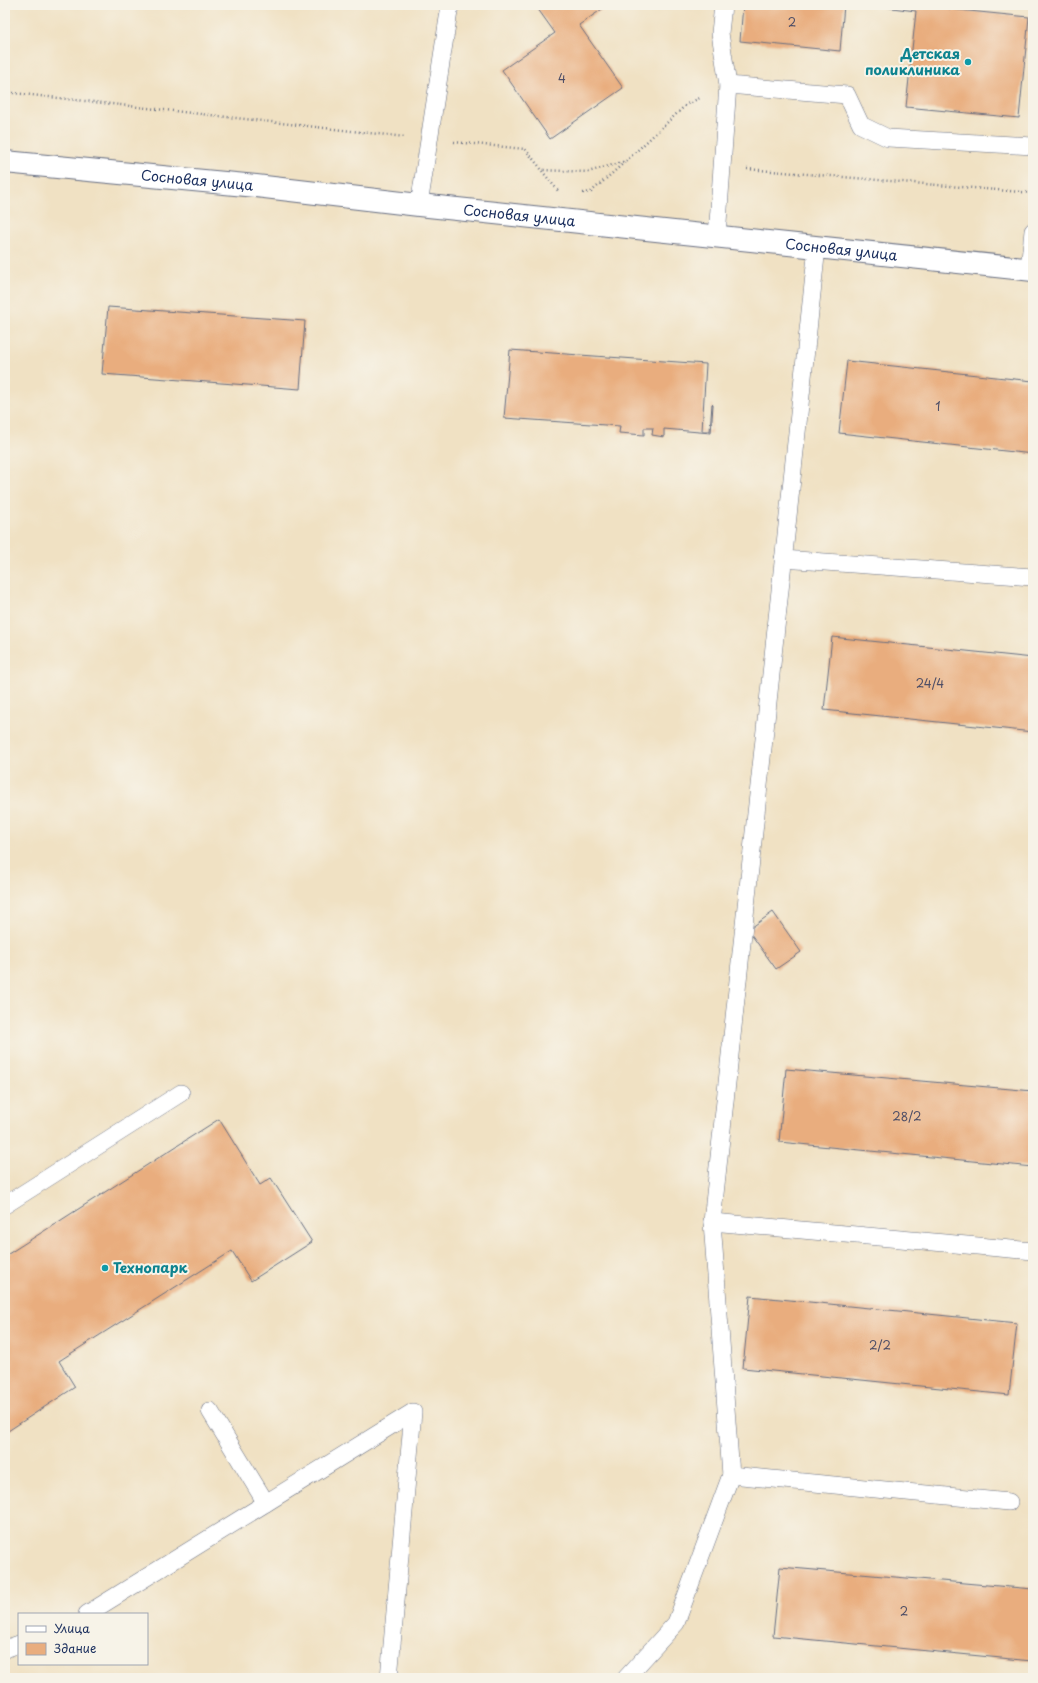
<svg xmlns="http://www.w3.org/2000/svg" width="1038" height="1683" viewBox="0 0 1038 1683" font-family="'Playpen Sans',sans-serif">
	<rect width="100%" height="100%" fill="#f7f3e8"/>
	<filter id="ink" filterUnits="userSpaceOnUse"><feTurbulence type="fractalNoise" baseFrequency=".025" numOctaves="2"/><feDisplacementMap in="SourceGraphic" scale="8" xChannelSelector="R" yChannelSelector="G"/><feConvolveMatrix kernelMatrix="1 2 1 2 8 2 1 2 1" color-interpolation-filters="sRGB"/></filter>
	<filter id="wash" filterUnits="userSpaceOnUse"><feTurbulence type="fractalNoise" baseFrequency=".012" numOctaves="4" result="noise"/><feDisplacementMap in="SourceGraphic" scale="16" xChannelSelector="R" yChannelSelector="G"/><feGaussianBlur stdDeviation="0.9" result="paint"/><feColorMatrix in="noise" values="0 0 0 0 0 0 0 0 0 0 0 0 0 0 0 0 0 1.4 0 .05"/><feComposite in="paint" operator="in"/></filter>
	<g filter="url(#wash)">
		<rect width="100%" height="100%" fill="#f0e1c3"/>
		<g id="blocks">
			<g fill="#e9ad7e">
				<path d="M535 5H608L579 25 623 88 550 139 502 70 555 33Z"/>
				<path d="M743 5H844L840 51 740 41Z"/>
				<path d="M868 5H949V9L1029 17 1019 118 906 107 916 11Z"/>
				<path d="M108 307 305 321 300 389 102 374Z"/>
				<path d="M510 350 706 364 702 431H710L712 404 713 405 711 433 664 429V437L652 435 653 428H644V435L619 433 620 426 504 418Z"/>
				<path d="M847 361 1033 381V454L839 433Z"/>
				<path d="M832 637 1033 658V732L824 710Z"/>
				<path d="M773 912 801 952 776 969 748 930Z"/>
				<path d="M786 1069 1033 1091V1167L779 1142Z"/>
				<path d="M219 1119 260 1185 271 1178 312 1242 251 1281 232 1251 59 1361 75 1387 8 1431 5 1426V1256Z"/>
				<path d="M750 1296 1017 1323 1009 1395 743 1368Z"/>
				<path d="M780 1567 1033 1589 1032 1661 773 1636Z"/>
			</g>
		</g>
	</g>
	<g filter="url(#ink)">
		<use href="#blocks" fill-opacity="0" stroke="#666d81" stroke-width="1"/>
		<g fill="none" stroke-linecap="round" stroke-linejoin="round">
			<g stroke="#666d81" stroke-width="18">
				<g id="lane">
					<path d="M728 85 847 95 861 125 888 138 1033 146"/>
					<path d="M419 205 450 5"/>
					<path d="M717 236 728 85 720 33 723 5"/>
					<path d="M817 247 712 1222 731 1475 1009 1502"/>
					<path d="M1029 269 1033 231"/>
					<path d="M783 559 1033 577"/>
					<path d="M5 1205 181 1093"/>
					<path d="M712 1222 1033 1251"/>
					<path d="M210 1411 266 1503"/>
					<path d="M87 1614 413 1412 389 1678"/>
					<path d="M5 1649 19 1644"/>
					<path d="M626 1678 676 1623 731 1475"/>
				</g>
			</g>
			<g stroke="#666d81" stroke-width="24">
				<g id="street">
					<path id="s1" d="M5 162 256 186 419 205 1033 270"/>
				</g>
			</g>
			<g stroke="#666d81" stroke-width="2.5" stroke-dasharray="1 3" stroke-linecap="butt">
				<path d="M5 92 405 137"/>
				<path d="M454 142 525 149 542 170 588 172 626 161 687 104 702 97"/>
				<path d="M747 169 1033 193"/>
				<path d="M542 171 559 192"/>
				<path d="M583 193 591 192 625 162"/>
			</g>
			<use href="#lane" stroke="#fff" stroke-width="17"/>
			<use href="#street" stroke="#fff" stroke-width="22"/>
		</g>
	</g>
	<g fill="#0f9aa8" stroke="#f7f3e8" stroke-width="1.5">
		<circle cx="968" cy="62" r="4"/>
		<circle cx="105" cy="1268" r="4"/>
	</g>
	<g text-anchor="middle" stroke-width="4" stroke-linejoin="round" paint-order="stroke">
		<g font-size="12" fill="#4e4e66">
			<text x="792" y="27">2</text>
			<text x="562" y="83">4</text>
			<text x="938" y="411">1</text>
			<text x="930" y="688">24/4</text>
			<text x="907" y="1121">28/2</text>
			<text x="880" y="1350">2/2</text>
			<text x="904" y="1616">2</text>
		</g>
		<g font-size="14" font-weight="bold" fill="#0d838f" stroke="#f7f3e8" text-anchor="end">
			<text x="960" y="59">Детская<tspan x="960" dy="16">поликлиника</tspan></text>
			<text x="113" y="1273" text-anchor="start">Технопарк</text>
		</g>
		<g font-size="14" fill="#1b2f5e" stroke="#f7f3e8">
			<text dy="5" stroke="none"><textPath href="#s1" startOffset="193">Сосновая улица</textPath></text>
			<text dy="5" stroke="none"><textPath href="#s1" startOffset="517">Сосновая улица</textPath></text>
			<text dy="5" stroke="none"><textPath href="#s1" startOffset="841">Сосновая улица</textPath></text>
		</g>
	</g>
	<rect width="1038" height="1683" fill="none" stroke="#f7f3e8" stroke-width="20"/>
	<rect x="18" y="1613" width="130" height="52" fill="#f7f3e8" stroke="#9fa5b1"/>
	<rect x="26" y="1626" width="20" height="6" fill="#ffffff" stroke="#9fa5b1"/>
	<text x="54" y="1633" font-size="12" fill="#1b2f5e">Улица</text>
	<rect x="26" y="1643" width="20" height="12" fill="#e9ad7e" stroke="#9fa5b1"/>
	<text x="54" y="1653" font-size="12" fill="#1b2f5e">Здание</text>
</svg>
